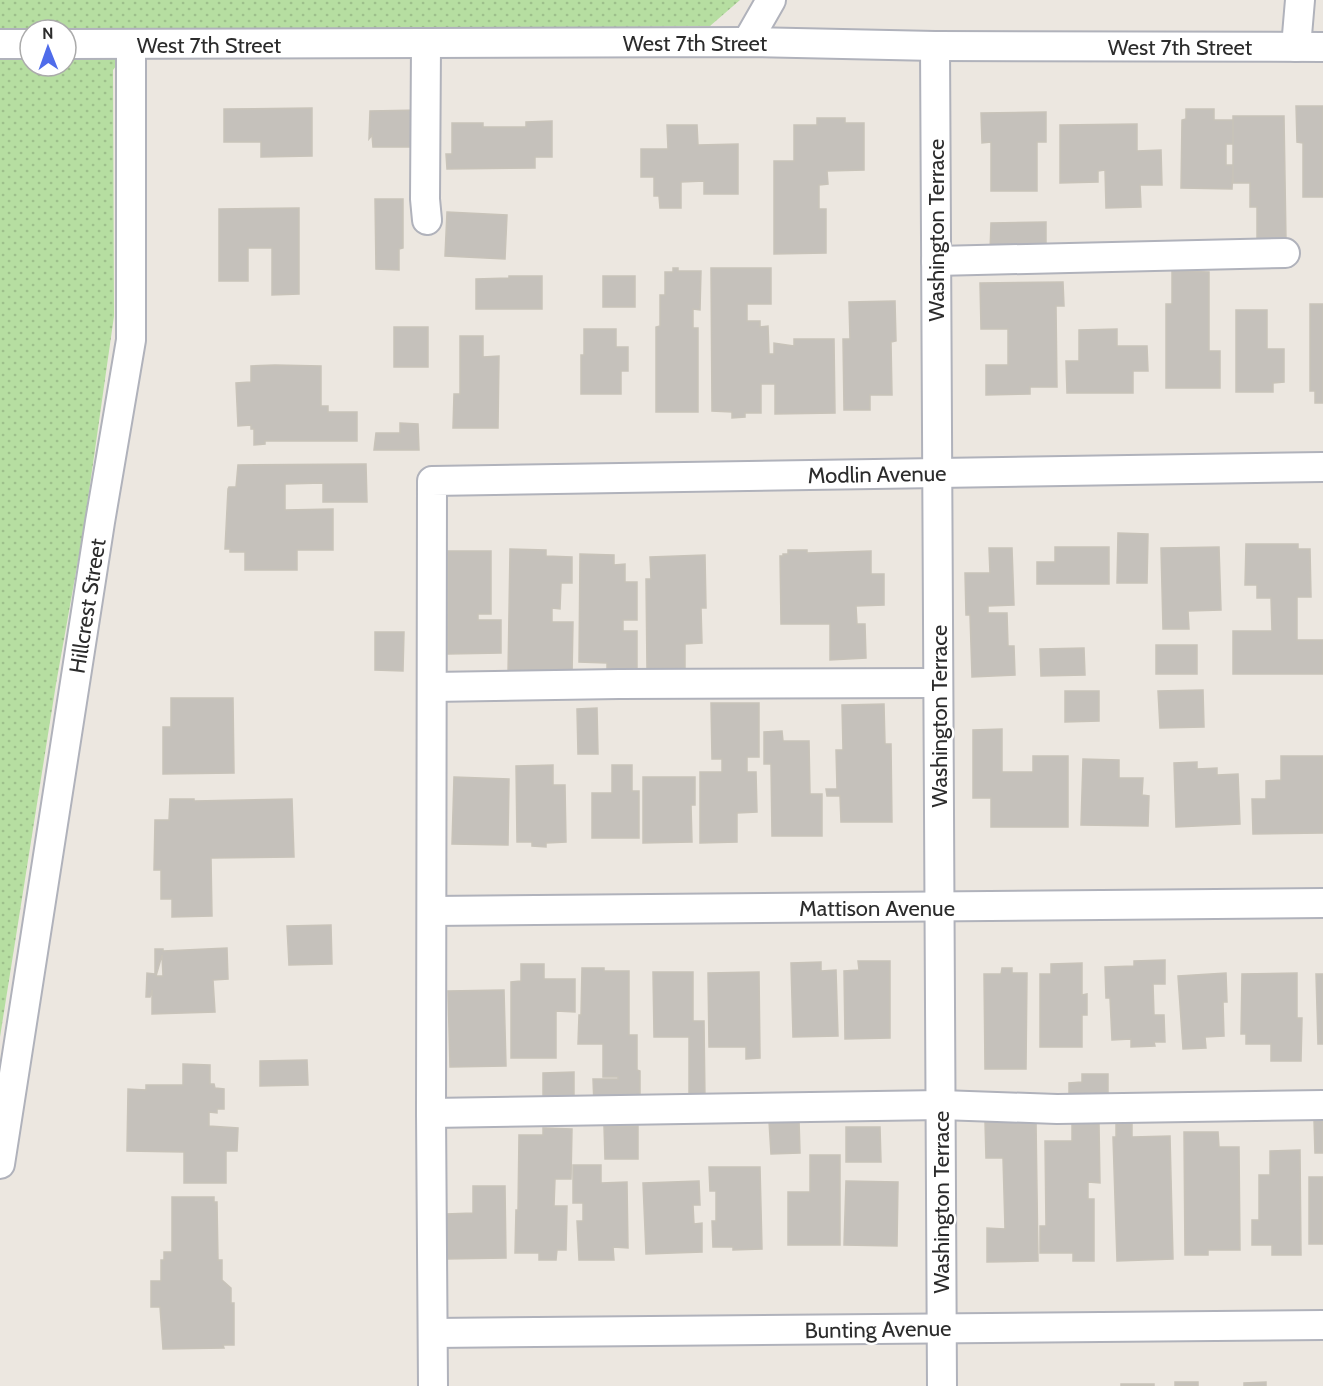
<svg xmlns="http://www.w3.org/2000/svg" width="1323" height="1386" viewBox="0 0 1323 1386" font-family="Cabin,sans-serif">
	<defs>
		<pattern id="grass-dots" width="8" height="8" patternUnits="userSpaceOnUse" patternTransform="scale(1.5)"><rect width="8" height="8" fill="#b6dea1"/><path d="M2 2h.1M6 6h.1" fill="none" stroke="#9dbf8b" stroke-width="1.8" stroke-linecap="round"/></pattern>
	</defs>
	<rect width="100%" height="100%" fill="#ece7e0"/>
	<path fill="url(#grass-dots)" fill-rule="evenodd" d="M0 0H740L710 26 142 33 113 70 114 316 84 527 56 684 0 1037ZM30 30H66V66H30Z"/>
	<g fill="#c5c1bb" stroke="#c8c3b9" stroke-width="1.5" fill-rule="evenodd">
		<path d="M1296 106H1323V197H1303V143L1297 142Z"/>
		<path d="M312 108V156L261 157V142H224V109Z"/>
		<path d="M1186 109H1214V120H1233V144H1226V165H1233L1232 189 1181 188 1182 120 1186 119Z"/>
		<path d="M420 110 421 147H373L372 135 369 139 370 111Z"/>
		<path d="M1046 112V142H1037V191H991V142L982 143 981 113Z"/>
		<path d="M1233 116H1284L1286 240H1257V207H1250V183H1233Z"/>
		<path d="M817 118H845V123H864V170L827 171 828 184 819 185V209H826V253L774 254V161H794V125H817Z"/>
		<path d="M552 121V157H535V168L447 169 446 154H452V123H483V127H526V122Z"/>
		<path d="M1137 124V151L1161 150 1162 185H1140L1141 207 1106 208 1105 170 1098 171V182L1060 183V125Z"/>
		<path d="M667 125H697L698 145 738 144V194H704V181L681 182V208H660L659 196H654V177H641V149H668Z"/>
		<path d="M375 199H403V248L399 249V270L376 269Z"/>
		<path d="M299 208V294L272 295V248H248V281H219V209Z"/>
		<path d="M447 212 507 215 505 259 445 256Z"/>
		<path d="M1046 222V253L990 252 991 223Z"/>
		<path d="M673 268H678V271H701L700 310 693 309V328H698V412H656V327L660 326V295H665V272H673Z"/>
		<path d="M711 268H771V304H747V321H760V327L768 326 769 354H774V343L794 346V339H834L835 413 775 414V384H761V413H745V417L732 418V412L712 411Z"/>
		<path d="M1172 271 1209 272V351H1220V388H1166V304H1172Z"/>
		<path d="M509 276H542V309H476V279L509 278Z"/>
		<rect x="603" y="276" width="32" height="31"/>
		<path d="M1063 282 1064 306H1056L1057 387H1030V394L986 395V365H1008V329H981L980 283Z"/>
		<path d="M895 301 896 341 891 342 892 395H870V410H844L843 339H850L849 302Z"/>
		<path d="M1310 304H1323V403H1315V391H1310Z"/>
		<path d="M1236 310H1267V349H1284V382L1273 383V392H1236Z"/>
		<rect x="394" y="327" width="34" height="40"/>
		<path d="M584 329H616V347H628V371H621V394H581V355H584Z"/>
		<path d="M1117 329V346H1147L1148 371H1133V393H1067L1066 361H1079V330Z"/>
		<path d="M460 336H483V357L499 356 498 428H453L454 394H460Z"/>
		<path d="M275 365 321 366V406H328V412H357V441H265V444L254 445V429H251V425L238 426 236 383 251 382V366Z"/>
		<path d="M400 423 418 424 419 450H374L376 433H400Z"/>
		<path d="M366 464 367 502H323V483L285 484V510L333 509V550H297V570H245V552H230V549H225L228 489 229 487H236L238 465Z"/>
		<path d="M1118 533 1148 534 1147 583H1117Z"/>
		<path d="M1246 544H1298V549H1310L1311 597H1297V640H1323V674H1233V631H1272L1271 598H1257V585H1245Z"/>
		<path d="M1055 547H1109V584H1037V562H1055Z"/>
		<path d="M1219 547 1221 610 1188 611 1189 629H1163L1161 548Z"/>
		<path d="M989 548H1012L1014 605 988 606V613H1007L1008 646H1014L1015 675 972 677 970 615H966L965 573H990Z"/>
		<path d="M510 549 546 550V556L572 557V583H561L560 609 552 608V622H573L572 676 508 675Z"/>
		<path d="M788 550H807V553L871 551V574H884V605L856 606 857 624H865L866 658 830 660V624H781L780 556H783V554H788Z"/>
		<path d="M448 551H491V614H478V620H501V653L448 654Z"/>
		<path d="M580 554 614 555V565L625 564V582H637V620H623V631H637V672L607 671V663L579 662Z"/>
		<path d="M705 555 706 608H701L702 643 685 644V669L647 670 646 579H651L650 557Z"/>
		<path d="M375 632H404L403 671 375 670Z"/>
		<rect x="1156" y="645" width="41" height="29"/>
		<path d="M1084 648 1085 675 1041 676 1040 649Z"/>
		<path d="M1203 690 1204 727 1160 728 1158 691Z"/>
		<path d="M1065 691H1099V721L1065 722Z"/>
		<path d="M171 698H233L234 773 163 774V727H171Z"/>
		<path d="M711 703H759V757H747V772H756L757 812 737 813V842L700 843V772H722V759H712Z"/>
		<path d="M884 704 885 744H891L892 822H841L840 796H827L826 789H837L836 750H843L842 705Z"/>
		<path d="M597 708 598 754H578L577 709Z"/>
		<path d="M1002 729V772H1033V756H1068V827H991V798H973V730Z"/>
		<path d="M782 731 783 741H809L810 794H822V836H772L771 764H764V732Z"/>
		<path d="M1281 756H1323V833L1253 834 1252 799H1266V781L1281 780Z"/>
		<path d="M1083 759 1119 760V778H1143L1142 795 1149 796 1148 826 1081 825Z"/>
		<path d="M1197 762V769L1217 768V775L1238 774 1240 824 1176 827 1174 763Z"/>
		<path d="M553 765V785H565L566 842 546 843V847L532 846V842H517L516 766Z"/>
		<path d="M612 765H632V791H639V838H592V793H612Z"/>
		<path d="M454 777 509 779 508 845 452 844Z"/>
		<path d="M643 777H695V805H691L692 842 643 843Z"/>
		<path d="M170 799H194V801L292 799 294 857 211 858 212 916 172 917V899H161V870H154L155 820H169Z"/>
		<path d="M331 925 332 964 289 965 287 926Z"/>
		<path d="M227 948 228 979 213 980 215 1012 152 1014V990L150 997H146L147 973 155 974V949H163V951ZM162 955 163 976H156Z"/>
		<path d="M1165 960V984H1153L1154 1015H1164L1165 1042H1154L1155 1046 1131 1047V1039L1112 1040 1110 998H1106L1105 967 1134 966V961Z"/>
		<path d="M858 961H890V1038L845 1039 844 971 859 970Z"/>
		<path d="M821 962V971L836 970 838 1036 793 1037 791 963Z"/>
		<path d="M1082 963V995L1087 994V1015H1082V1047H1040V974H1051V964Z"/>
		<path d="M521 964H544V979H575V1012L556 1011V1058H511V982L521 981Z"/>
		<path d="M582 968H604V971H629V1035H637V1070L640 1071V1104L594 1105 593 1079H618V1077H603V1044H578L579 1015H581Z"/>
		<path d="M1002 968H1012V973H1027L1026 1069H985L984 974H1001Z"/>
		<path d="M653 972H693V1021H704L705 1101 689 1102V1037H654Z"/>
		<path d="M759 972 760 1058 746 1059V1047H709L708 973Z"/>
		<path d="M1226 973 1227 1002H1223L1224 1036 1205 1037 1206 1048 1183 1049 1178 976Z"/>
		<path d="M1297 973V1018H1302L1301 1061H1271V1044H1246V1034H1241L1242 974Z"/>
		<path d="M1316 974H1323V1044H1318Z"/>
		<path d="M504 990 506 1066 450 1067 448 991Z"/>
		<path d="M307 1060 308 1085 260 1086V1061Z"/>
		<path d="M183 1064 210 1065V1084H214L215 1088 224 1089V1109H217V1113L209 1112V1126L238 1128 237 1151H226V1183H184V1152L127 1151 128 1089 146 1090V1085H183Z"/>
		<path d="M574 1072V1101L543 1102V1073Z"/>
		<path d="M1082 1074H1108V1101H1069V1083L1082 1082Z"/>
		<path d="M799 1120 800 1153 771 1154 769 1121Z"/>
		<path d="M1314 1120H1323V1153H1315Z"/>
		<path d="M1036 1121 1038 1261 987 1262V1228L1005 1229 1003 1158H986L985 1122Z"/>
		<path d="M1132 1123V1137L1170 1136 1173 1259 1117 1261 1113 1137H1116V1124Z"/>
		<path d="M1072 1124H1099L1100 1183 1088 1182V1199H1094V1261H1073V1253H1040V1226H1046L1045 1141H1072Z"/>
		<path d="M604 1126H638V1159H605Z"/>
		<path d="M846 1127H880L881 1162H846Z"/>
		<path d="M543 1128 572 1129 571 1179H555L554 1206H567L566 1250H557L556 1260H539V1253H515L516 1210H518L519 1135H543Z"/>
		<path d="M1184 1132H1218L1219 1147H1239L1240 1250H1208V1255H1185Z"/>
		<path d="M1300 1150 1301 1255H1272V1245H1252V1220H1259V1175H1270V1151Z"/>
		<path d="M810 1155H840V1245H788V1192H810Z"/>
		<path d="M573 1165H601V1183L627 1182 628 1248 613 1247 614 1260H579L577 1221H583V1203H573Z"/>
		<path d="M709 1167H760L762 1249 733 1250V1247H713L712 1221H716V1191H710Z"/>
		<rect x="1309" y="1177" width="14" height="67"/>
		<path d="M699 1181 700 1205H693L694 1224 702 1223V1252L646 1254 643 1183Z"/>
		<path d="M846 1181 898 1182 897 1246 844 1245Z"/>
		<path d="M473 1186H505L506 1258 446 1259V1214L473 1213Z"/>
		<path d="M172 1197H214V1202H217L218 1260H222V1280L231 1288V1303H234V1345H223L224 1348 163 1349 160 1307H151V1281H161V1260H164V1252H172Z"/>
		<rect x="1175" y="1382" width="23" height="4"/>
		<path d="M1266 1382V1386H1244V1383Z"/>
		<rect x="1121" y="1384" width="33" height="2"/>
	</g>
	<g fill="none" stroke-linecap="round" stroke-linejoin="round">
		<g stroke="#b0b2bb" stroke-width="32">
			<g id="minor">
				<path d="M747 42 771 0"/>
				<path d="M0 44H30"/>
				<path d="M66 44 747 42 935 46 1323 47"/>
				<path d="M426 45 425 199 427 220"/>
				<path d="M935 46 942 1386"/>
				<path d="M1296 47 1300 0"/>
				<path d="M936 261 1285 253"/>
				<path d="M432 687 619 684 938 683"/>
				<path d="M432 911 1323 903"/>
				<path d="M431 1113 941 1105 1057 1109 1323 1105"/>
				<path d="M0 1164 100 522 131 340V44"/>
				<path d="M433 1333 1323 1325"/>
				<path d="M433 1386 431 1113 432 481 1323 467"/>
			</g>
		</g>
		<use href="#minor" stroke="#fff" stroke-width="28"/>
	</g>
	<g text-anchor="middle" stroke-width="5" stroke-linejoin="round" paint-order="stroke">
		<g font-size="22" fill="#2c2c2c" stroke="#fff">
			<text x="695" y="51">West 7th Street</text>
			<text x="209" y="53">West 7th Street</text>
			<text x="1180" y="55">West 7th Street</text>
			<text transform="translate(936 230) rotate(-90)" y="8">Washington Terrace</text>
			<text transform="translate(877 474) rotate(-1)" y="8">Modlin Avenue</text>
			<text transform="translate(87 606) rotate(-81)" y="8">Hillcrest Street</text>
			<text transform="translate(939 716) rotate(-90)" y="8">Washington Terrace</text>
			<text x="877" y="916">Mattison Avenue</text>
			<text transform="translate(941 1202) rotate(-90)" y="8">Washington Terrace</text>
			<text transform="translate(878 1329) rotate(-1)" y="8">Bunting Avenue</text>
		</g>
	</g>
	<g transform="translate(48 48) rotate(359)"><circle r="28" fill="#ffffff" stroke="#ababab" stroke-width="1.5"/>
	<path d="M0-4.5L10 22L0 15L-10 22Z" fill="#4f6cea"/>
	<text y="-9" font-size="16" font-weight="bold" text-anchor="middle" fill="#2c2c2c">N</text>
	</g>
</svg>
